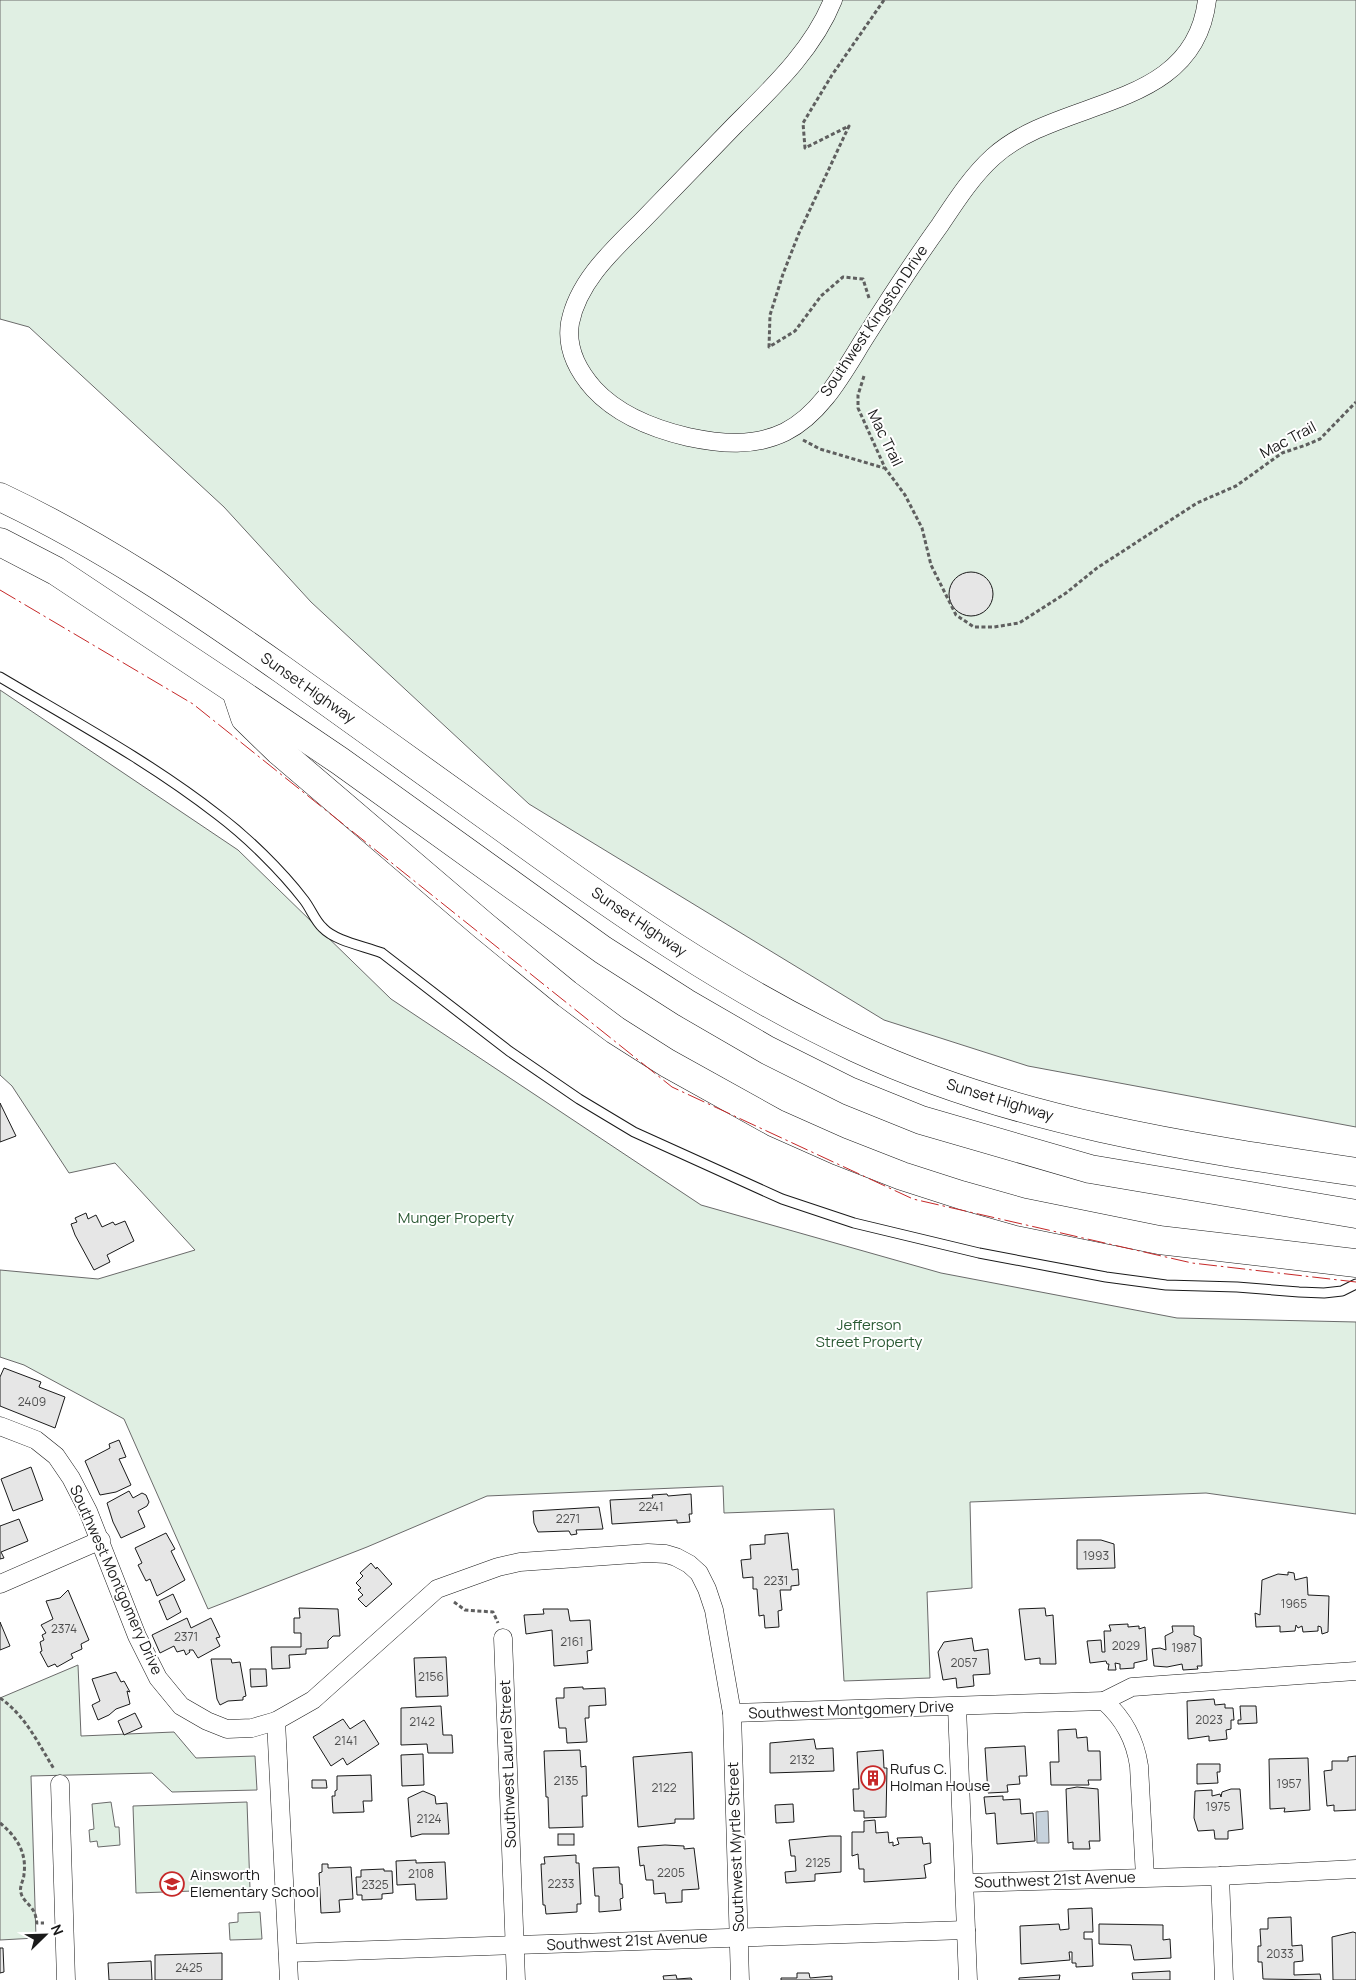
<svg xmlns="http://www.w3.org/2000/svg" width="1356" height="1980" viewBox="0 0 1356 1980" font-family="Manrope,sans-serif">
	<rect width="100%" height="100%" fill="#fff"/>
	<g fill="#e0efe3" stroke="#6a6a6a">
		<path d="M0 0H1356V1127L1028 1066 884 1020 529 804 311 602 224 507 29 327 0 319Z"/>
		<path d="M0 690 238 850 391 999 701 1205 941 1273 1177 1318 1356 1322V1514L1206 1493 970 1502 972 1588 927 1592 930 1678 844 1681 834 1509 724 1513 723 1486 487 1496 367 1547 208 1609 124 1419 24 1365 0 1357V1270L98 1279 195 1250 115 1163 69 1173 12 1086 0 1075Z"/>
		<path d="M78 1665 81 1736 174 1732 196 1758 255 1756 257 1790 172 1792 152 1773 31 1776 36 1938 0 1940V1698Z"/>
		<path d="M111 1802 115 1827H119L120 1845 98 1847 97 1841 90 1842 89 1830 94 1829 92 1804Z"/>
		<path d="M247 1802 250 1889 136 1893 133 1806Z"/>
		<path d="M260 1912 262 1939 230 1940 229 1923 238 1922V1913Z"/>
	</g>
	<path fill="#c6d2dc" stroke="#6a6a6a" d="M1048 1811 1049 1843H1037L1036 1812Z"/>
	<g fill="#e6e6e6" stroke="#1a1a1a">
		<circle cx="971" cy="594" r="22"/>
		<path d="M0 1103 16 1136 0 1142Z"/>
		<path d="M86 1213 88 1219 96 1215 102 1227 113 1222 115 1225 125 1221 134 1241 107 1255 110 1262 94 1270 75 1235 71 1224 77 1222 75 1218Z"/>
		<path d="M4 1368 41 1382 39 1387 65 1397 55 1428 0 1406V1377Z"/>
		<path d="M119 1440 126 1457 119 1459 131 1485 116 1492 100 1495 85 1461 110 1448 109 1444Z"/>
		<path d="M31 1467 43 1500 13 1511 1 1479Z"/>
		<path d="M129 1491 133 1498 142 1493 146 1495 149 1502 147 1506 138 1511 145 1527 121 1538 113 1522 107 1503Z"/>
		<path d="M667 1494 668 1496 691 1494 692 1514H689L690 1522 677 1523V1520L612 1524 610 1500 653 1498 652 1495Z"/>
		<path d="M599 1507 603 1529 576 1530 577 1534 571 1535 569 1531 538 1532 534 1523 533 1511Z"/>
		<path d="M19 1519 28 1541 1 1552 4 1558 0 1559V1526Z"/>
		<path d="M166 1533 175 1549 171 1551 185 1580 157 1596 150 1579 146 1581 138 1565 142 1563 135 1548Z"/>
		<path d="M788 1533 792 1570 798 1569 799 1585 791 1586V1590H780L782 1610 778 1611 779 1627 765 1628 764 1615 759 1616 757 1589H753V1577L743 1578 741 1560 751 1559 750 1545 765 1544V1535Z"/>
		<path d="M1077 1540H1101L1114 1544 1115 1568 1077 1569Z"/>
		<path d="M371 1563 376 1569 377 1567 392 1584 366 1607 358 1599 363 1595 358 1590 361 1588 356 1583 363 1576 360 1573Z"/>
		<path d="M1288 1572 1294 1573 1295 1580 1307 1577 1308 1595 1329 1596 1328 1632 1322 1634 1321 1627 1318 1626V1631L1303 1632 1302 1626 1298 1628 1296 1625 1295 1631 1280 1632V1626L1256 1627 1255 1613 1260 1615 1262 1580 1278 1574 1288 1575Z"/>
		<path d="M68 1590 89 1640 81 1644 82 1649 71 1654 73 1658 57 1667 55 1664 48 1667 40 1652 42 1651 40 1642 44 1640 42 1635 46 1633 41 1625 53 1619 46 1601 60 1598Z"/>
		<path d="M173 1594 181 1612 167 1620 159 1601Z"/>
		<path d="M299 1608 338 1609 340 1636H333L328 1641V1648L306 1649V1654L289 1655 290 1668 272 1669 271 1647H301V1633H294V1618H300Z"/>
		<path d="M1045 1608 1046 1616 1053 1615 1056 1664H1040V1658L1025 1660 1019 1609Z"/>
		<path d="M543 1609H568L570 1621 590 1620 592 1650 587 1651 588 1663 554 1666 552 1630 526 1634 524 1615 544 1614Z"/>
		<path d="M187 1618 191 1628 211 1618 220 1637 216 1638 220 1646 198 1658 193 1650H189L190 1652 186 1655 184 1650 177 1652 174 1646 160 1653 152 1635Z"/>
		<path d="M0 1622 10 1646 0 1650Z"/>
		<path d="M1128 1624V1627L1139 1626V1629L1145 1627 1147 1660 1134 1663V1668L1120 1669V1664L1115 1663 1116 1670H1108L1109 1664H1107L1106 1661 1090 1663 1087 1641 1101 1640 1102 1652H1105L1104 1631H1111L1109 1625Z"/>
		<path d="M1172 1626H1194V1635L1201 1638 1202 1666H1197L1198 1669 1183 1670 1182 1664 1167 1667 1154 1666 1152 1649 1160 1648 1166 1650 1165 1636 1173 1632Z"/>
		<path d="M972 1638 974 1651 988 1649 990 1674 973 1675 974 1686 957 1688 956 1678 943 1680 938 1652 944 1642Z"/>
		<path d="M446 1657 448 1696 416 1697 414 1658Z"/>
		<path d="M211 1659H231L232 1663 240 1662 246 1696 243 1697V1700L228 1701 220 1705 217 1699Z"/>
		<path d="M250 1669H266L267 1686 251 1687Z"/>
		<path d="M116 1672 121 1682 124 1681 130 1692 127 1691 130 1704 116 1709 109 1715 98 1720 92 1705 100 1701 92 1679Z"/>
		<path d="M583 1687V1689L605 1688 606 1705 589 1706V1718H585L587 1742 567 1743 566 1728H559L556 1698H564V1688Z"/>
		<path d="M1214 1699 1215 1705 1225 1704V1708H1233L1234 1720H1231V1729L1226 1730 1227 1739 1209 1741V1736L1188 1739 1187 1701Z"/>
		<path d="M441 1706 443 1735H452L453 1753H428L427 1744 401 1745V1708Z"/>
		<path d="M1240 1706H1256L1257 1723 1238 1724V1720H1241Z"/>
		<path d="M135 1713 142 1727 124 1735 118 1721Z"/>
		<path d="M343 1719 350 1729 364 1720 379 1744 347 1765 343 1758 331 1766 313 1737Z"/>
		<path d="M1076 1729 1077 1738 1087 1737 1088 1751H1100L1101 1780H1088L1089 1785H1051L1050 1762H1059L1058 1730Z"/>
		<path d="M814 1739 816 1749 833 1748 834 1771 770 1773V1743Z"/>
		<path d="M1025 1746 1027 1776H1019L1020 1784 1007 1785 1008 1792 988 1793 985 1748Z"/>
		<path d="M580 1750 581 1767 586 1766 587 1796H582L583 1827 549 1828 548 1797H546L544 1751Z"/>
		<path d="M883 1750 884 1768H887L886 1817 864 1818V1811H854L853 1789H859L857 1752Z"/>
		<path d="M692 1752 694 1819H675V1823L638 1827 633 1757Z"/>
		<path d="M423 1754 424 1785 402 1786 401 1755Z"/>
		<path d="M1356 1756V1810L1334 1811V1805L1327 1806 1324 1771 1332 1770V1761H1348V1757Z"/>
		<path d="M1308 1758 1310 1810 1284 1812 1285 1808 1270 1809 1269 1759Z"/>
		<path d="M1197 1764H1220V1772H1217L1218 1783 1197 1784Z"/>
		<path d="M371 1775 372 1801H363L364 1812 333 1813 332 1796H335V1791L337 1790V1776Z"/>
		<path d="M312 1780H326L327 1788H312Z"/>
		<path d="M1077 1787 1098 1789 1100 1841H1089L1090 1849H1073V1842L1068 1843 1066 1789Z"/>
		<path d="M1231 1789H1240L1243 1829 1228 1831V1839H1215L1214 1830 1198 1831 1194 1818 1195 1791 1212 1790V1796L1220 1794 1221 1797 1222 1792Z"/>
		<path d="M423 1791 435 1796 436 1804 447 1803 449 1834H422L411 1837 408 1798Z"/>
		<path d="M1003 1796V1800L1020 1799 1021 1814 1033 1813 1035 1841 997 1844 995 1813 986 1814 984 1797Z"/>
		<path d="M793 1804 794 1822 776 1823 775 1805Z"/>
		<path d="M875 1820 876 1833 888 1832 889 1843 893 1842V1846L899 1844 897 1838 922 1837 923 1844 930 1843 931 1863 924 1865 926 1878 864 1882V1869H859L858 1854 852 1856V1832H864V1821Z"/>
		<rect x="558" y="1834" width="16" height="11"/>
		<path d="M830 1836H841V1872L815 1874V1881L786 1883 785 1872 796 1871 795 1856H791L789 1840Z"/>
		<path d="M665 1845 684 1846V1849L694 1848 699 1889 682 1890V1902L666 1903 665 1893 654 1894 653 1880H646L644 1865 640 1866 638 1847Z"/>
		<path d="M576 1855V1863H579L581 1904H577V1912L546 1914 545 1905H543L541 1864H545L544 1857Z"/>
		<path d="M416 1860V1863L445 1862 447 1899 416 1900 415 1884 397 1885 396 1861Z"/>
		<path d="M322 1864H328V1868L351 1867 353 1899 339 1900 340 1912 321 1913 319 1873 322 1872Z"/>
		<path d="M619 1867 620 1884H622L623 1898 620 1899 621 1910 599 1912V1896H595L593 1868Z"/>
		<path d="M384 1869V1871H392L393 1893 382 1894V1899L362 1900V1895H357L356 1877H361V1870Z"/>
		<path d="M1092 1908 1093 1932H1084V1939H1092L1093 1966 1076 1967V1963H1072V1952H1069L1070 1960 1021 1964 1020 1926 1059 1924 1060 1930 1069 1929 1068 1909Z"/>
		<path d="M1291 1917 1292 1946 1302 1945 1303 1961 1294 1962V1975L1320 1974 1321 1980 1263 1979 1262 1962H1258V1946H1261L1260 1929H1268V1918Z"/>
		<path d="M1099 1924 1163 1925V1940L1170 1939 1171 1958 1134 1960 1131 1945 1099 1944Z"/>
		<path d="M1353 1932 1356 1933V1980H1333L1332 1937Z"/>
		<path d="M0 1948H3L4 1972 0 1973Z"/>
		<path d="M222 1953V1980H155V1955Z"/>
		<path d="M151 1961 152 1980H109L108 1963Z"/>
		<path d="M1170 1971V1980H1133L1132 1973Z"/>
		<path d="M797 1973H809L810 1978 832 1976V1980H781V1978H797Z"/>
		<path d="M676 1975 677 1979 691 1978 692 1980H664L663 1976Z"/>
		<path d="M1060 1975 1059 1980H1019V1978Z"/>
	</g>
	<g fill="none" stroke-linecap="round" stroke-linejoin="round">
		<g stroke="#1a1a1a" stroke-width="11">
			<path id="service" d="M0 677C74 721 150 762 218 815 247 837 281 870 304 900 311 909 315 921 323 928 335 941 364 946 382 953L509 1051 579 1099 634 1132 782 1199 854 1223 979 1253 1106 1277 1166 1285 1237 1287 1299 1292 1324 1293 1342 1291 1356 1284"/>
		</g>
		<g stroke="#1a1a1a" stroke-width="19">
			<g id="minor">
				<path d="M833 0C813 50 772 88 735 125 704 157 673 189 642 221 614 249 578 281 570 323 566 348 578 371 594 389 618 415 654 429 688 437 721 444 754 447 785 432 823 413 845 369 866 336 890 298 914 261 940 225 956 201 972 176 993 157 1060 96 1194 112 1207 0"/>
				<path d="M0 1426 36 1440 56 1456 71 1478 88 1511 137 1636 158 1678 181 1706 207 1721 227 1729 252 1728 276 1721 313 1700 437 1589 498 1567 520 1562 648 1553 666 1554 676 1557 689 1564 699 1573 707 1589 714 1610 732 1713 740 1980"/>
				<path d="M0 1584 101 1540"/>
				<path d="M503 1638 516 1980"/>
				<path d="M1104 1701 1132 1687 1356 1671"/>
				<path d="M957 1707 968 1980"/>
				<path d="M732 1713 1104 1701C1124 1719 1135 1739 1139 1766L1145 1877"/>
				<path d="M276 1721 289 1980"/>
				<path d="M60 1784 66 1980"/>
				<path d="M1220 1876 1224 1980"/>
				<path d="M965 1883 1220 1876 1356 1869"/>
				<path d="M288 1953C514 1946 740 1936 966 1930"/>
			</g>
		</g>
		<g stroke="#1a1a1a" stroke-width="29">
			<g id="motorway">
				<path d="M0 497C100 544 192 606 283 670 356 722 429 775 502 827 615 909 729 989 856 1048 1013 1121 1186 1147 1356 1172"/>
				<path d="M0 542 56 571 235 690 340 761 603 950 686 1003 767 1050 849 1091 921 1120 1090 1169 1356 1214"/>
				<path d="M236 691 245 718 279 751 484 926 567 994 615 1030 667 1063 775 1123 838 1151 902 1176 961 1195 1021 1212 1159 1240 1356 1263"/>
			</g>
		</g>
		<g stroke="#5f5f5f" stroke-width="3" stroke-dasharray="4 2.5" stroke-linecap="butt">
			<path d="M869 298 863 279 843 277 821 296 795 331 769 347 770 315 783 274 799 233 849 126 805 148 803 123 832 75 884 0"/>
			<path d="M864 376 858 395V408L885 468 905 495 922 528 931 565 956 615 974 627H994L1019 623 1066 593 1097 568 1197 503 1236 486 1282 453 1306 445 1320 439 1356 402"/>
			<path d="M803 440 820 449 884 468"/>
			<path d="M454 1602 465 1610 493 1612 498 1623"/>
			<path d="M0 1698C25 1715 38 1743 54 1769"/>
			<path d="M0 1823C16 1836 27 1852 24 1874 24 1880 19 1886 21 1893 23 1901 31 1905 34 1912 36 1915 36 1920 37 1923H44"/>
		</g>
		<use href="#service" stroke="#fff" stroke-width="9"/>
		<use href="#minor" stroke="#fff" stroke-width="18"/>
		<use href="#motorway" stroke="#fff" stroke-width="28"/>
		<path stroke="#c62828" stroke-width="1" stroke-dasharray="18 4 2.5 4" stroke-linecap="butt" d="M0 590 193 704 672 1087 913 1199 1192 1263 1356 1282"/>
	</g>
	<defs>
		<g id="building-ring" transform="scale(1.25)"><circle r="9.5" fill="#fff" stroke="#c62828" stroke-width="1.5"/><path d="M-4-6H4V6H1V3H-1V6H-4ZM-2.5-4.3h1.7v1.8h-1.7ZM.8-4.3h1.7v1.8H.8ZM-2.5-1h1.7V.8h-1.7ZM.8-1h1.7V.8H.8Z" fill="#c62828"/></g>
		<g id="school-ring" transform="scale(1.25)"><circle r="9.5" fill="#fff" stroke="#c62828" stroke-width="1.5"/><path d="M0-5L7-2L0 1L-7-2ZM-4 1L0 2.5L4 1V4Q0 6-4 4Z" fill="#c62828"/></g>
	</defs>
	<g fill-rule="evenodd">
		<use href="#building-ring" x="873" y="1778"/>
		<use href="#school-ring" x="172" y="1884"/>
	</g>
	<g text-anchor="middle" stroke-width="4" stroke-linejoin="round" paint-order="stroke">
		<g font-size="12" fill="#4d4d4d">
			<text x="32" y="1406">2409</text>
			<text x="651" y="1511">2241</text>
			<text x="568" y="1523">2271</text>
			<text x="1096" y="1560">1993</text>
			<text x="776" y="1585">2231</text>
			<text x="1294" y="1608">1965</text>
			<text x="64" y="1633">2374</text>
			<text x="186" y="1641">2371</text>
			<text x="572" y="1646">2161</text>
			<text x="1126" y="1650">2029</text>
			<text x="1184" y="1652">1987</text>
			<text x="964" y="1667">2057</text>
			<text x="431" y="1681">2156</text>
			<text x="1209" y="1724">2023</text>
			<text x="422" y="1726">2142</text>
			<text x="346" y="1745">2141</text>
			<text x="802" y="1764">2132</text>
			<text x="566" y="1785">2135</text>
			<text x="1289" y="1788">1957</text>
			<text x="664" y="1792">2122</text>
			<text x="1218" y="1811">1975</text>
			<text x="429" y="1823">2124</text>
			<text x="818" y="1867">2125</text>
			<text x="671" y="1877">2205</text>
			<text x="421" y="1878">2108</text>
			<text x="561" y="1888">2233</text>
			<text x="375" y="1889">2325</text>
			<text x="1280" y="1958">2033</text>
			<text x="189" y="1972">2425</text>
		</g>
		<g font-size="15" fill="#1a1a1a" stroke="#fff">
			<text transform="translate(874 321) rotate(-56)" y="5">Southwest Kingston Drive</text>
			<text transform="translate(885 438) rotate(64)" y="5">Mac Trail</text>
			<text transform="translate(1288 440) rotate(-28)" y="5">Mac Trail</text>
			<text transform="translate(308 688) rotate(35)" y="5">Sunset Highway</text>
			<text transform="translate(639 922) rotate(34)" y="5">Sunset Highway</text>
			<text transform="translate(1000 1100) rotate(17)" y="5">Sunset Highway</text>
			<text transform="translate(116 1580) rotate(66)" y="5">Southwest Montgomery Drive</text>
			<text transform="translate(851 1710) rotate(-2)" y="5">Southwest Montgomery Drive</text>
			<text transform="translate(508 1764) rotate(-92)" y="5">Southwest Laurel Street</text>
			<text transform="translate(736 1847) rotate(-92)" y="5">Southwest Myrtle Street</text>
			<text transform="translate(1055 1880) rotate(-2)" y="5">Southwest 21st Avenue</text>
			<text transform="translate(627 1941) rotate(-3)" y="5">Southwest 21st Avenue</text>
		</g>
		<g font-size="15" fill="#2b5a34" stroke="#fff">
			<text x="456" y="1223">Munger Property</text>
			<text x="869" y="1330">Jefferson<tspan x="869" dy="17">Street Property</tspan></text>
		</g>
		<g font-size="15" fill="#1a1a1a" stroke="#fff" text-anchor="start">
			<text x="890" y="1774">Rufus C.<tspan x="890" dy="17">Holman House</tspan></text>
			<text x="190" y="1880">Ainsworth<tspan x="190" dy="17">Elementary School</tspan></text>
		</g>
	</g>
	<g transform="translate(45 1935) rotate(67)" stroke="#ffffff" stroke-width="4" paint-order="stroke">
	<path d="M0-4L9 19L0 12L-9 19Z" fill="#1a1a1a"/>
	<text y="-8" font-size="14" font-weight="bold" text-anchor="middle" fill="#1a1a1a">N</text>
	</g>
</svg>
